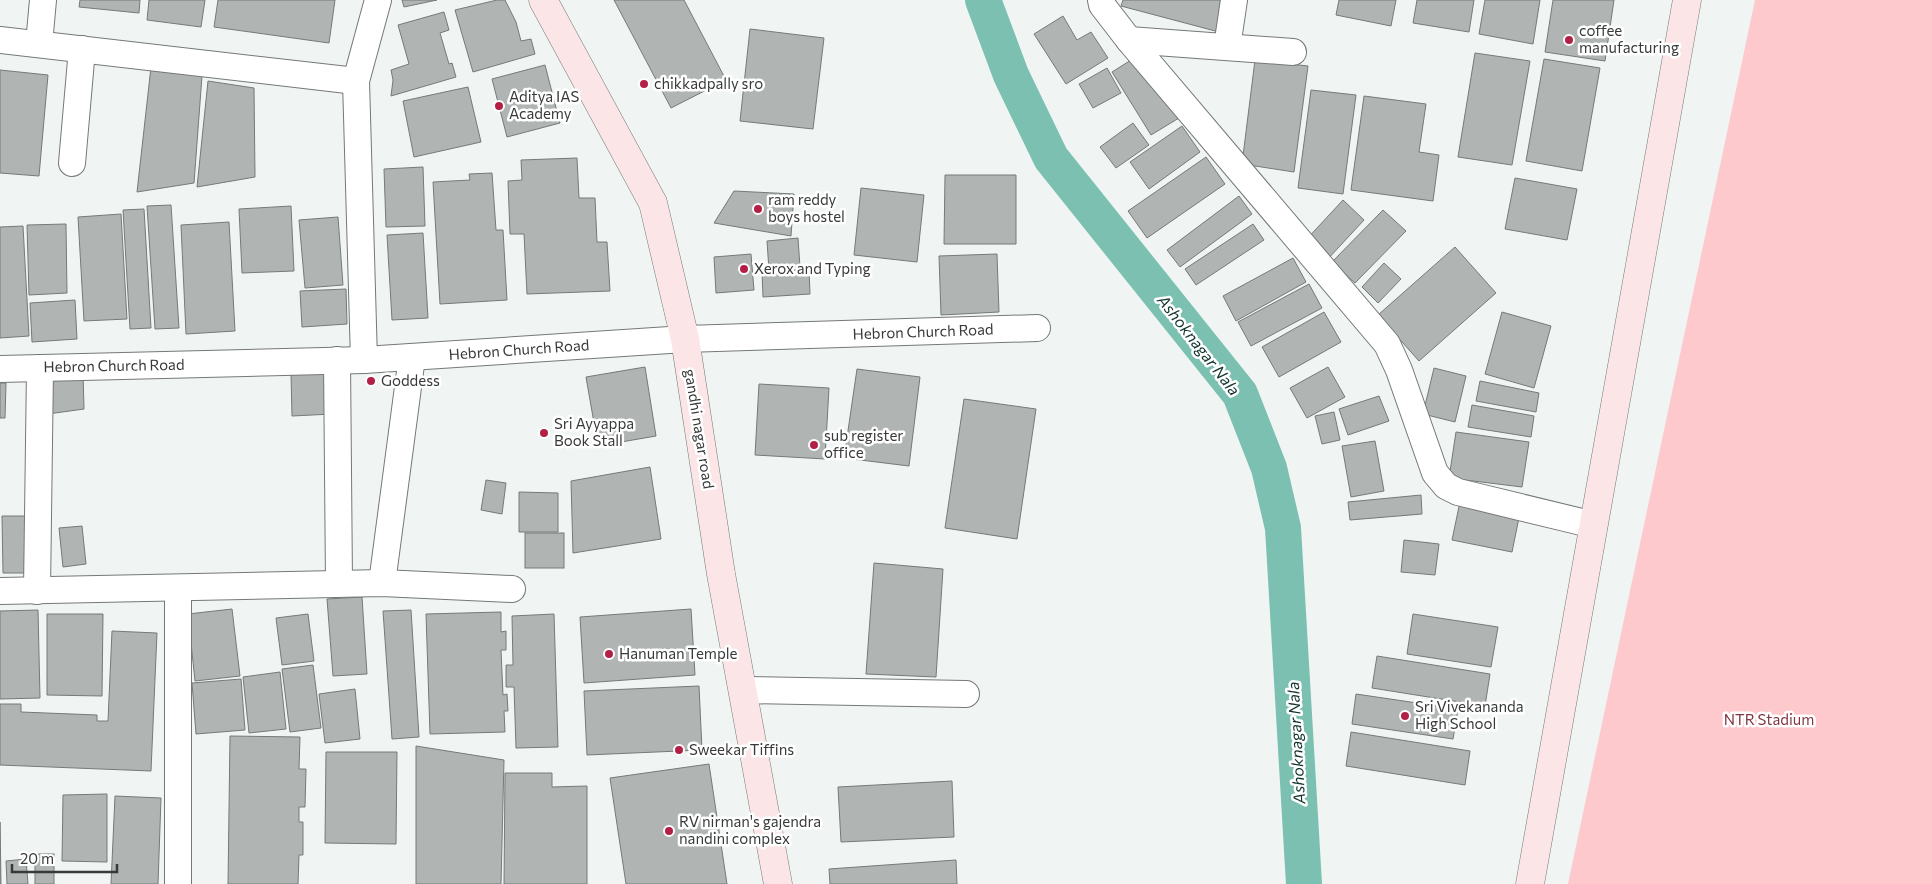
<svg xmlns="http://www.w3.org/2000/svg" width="1932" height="884" viewBox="0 0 1932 884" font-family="Commissioner,sans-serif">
	<rect width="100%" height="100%" fill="#f0f5f4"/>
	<path fill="#fdc9cd" d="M1755 0H1932V884H1568Z"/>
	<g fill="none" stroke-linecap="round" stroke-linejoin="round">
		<path stroke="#7bc0b1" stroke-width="36" d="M983 0 1011 75 1051 158 1240 394 1269 468 1283 528 1304 884"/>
	</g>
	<g fill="#b0b5b4" stroke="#757a79">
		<path d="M80 0H140L139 13 79 7Z"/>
		<path d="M149 0H205L201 27 147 20Z"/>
		<path d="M218 0H335L329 43 214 27Z"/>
		<path d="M402 0H437L404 7Z"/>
		<path d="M497 0H505L516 22 521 41 531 39 535 54 473 72 455 10Z"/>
		<path d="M614 0H684L726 80 671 108Z"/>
		<path d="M1123 0H1228L1219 32 1121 6Z"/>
		<path d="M1339 0H1396L1391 26 1336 15Z"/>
		<path d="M1417 0H1474L1469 32 1413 23Z"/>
		<path d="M1485 0H1540L1533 44 1479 34Z"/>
		<path d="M1553 0H1614L1605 61 1545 52Z"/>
		<path d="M444 12 449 30 440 33 449 64 452 63 456 77 391 96 393 80 391 70 409 64 398 25Z"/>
		<path d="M1063 16 1077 40 1091 32 1108 58 1066 84 1034 34Z"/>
		<path d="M750 29 824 38 813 129 740 121Z"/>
		<path d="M1475 53 1530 61 1512 165 1458 157Z"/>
		<path d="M1139 55 1179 118 1151 135 1112 72Z"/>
		<path d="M1544 59 1600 68 1582 171 1526 161Z"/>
		<path d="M1255 60 1308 66 1294 172 1242 164Z"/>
		<path d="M545 65 560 123 507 137 492 79Z"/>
		<path d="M151 67 202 76 194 183 137 192Z"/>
		<path d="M1107 68 1121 93 1093 108 1079 84Z"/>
		<path d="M0 70 48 75 39 176 0 173Z"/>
		<path d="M208 81 254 88 255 177 197 187Z"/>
		<path d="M468 87 481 142 414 157 403 101Z"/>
		<path d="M1311 90 1356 95 1343 194 1298 188Z"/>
		<path d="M1364 96 1426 104 1419 152 1439 155 1433 201 1351 190Z"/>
		<path d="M1133 123 1149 145 1116 168 1100 147Z"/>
		<path d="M1182 126 1200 152 1149 189 1130 162Z"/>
		<path d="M1206 157 1225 184 1147 238 1128 211Z"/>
		<path d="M577 158 579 198H595L597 242H607L610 291 527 294 524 234H510L508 181 522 180 521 160Z"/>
		<path d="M423 167 425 226 386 227 384 169Z"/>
		<path d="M492 173 496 230H503L507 300 440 304 433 182 470 180 469 174Z"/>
		<path d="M945 175H1016V244H944Z"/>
		<path d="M1515 178 1577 189 1567 240 1505 229Z"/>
		<path d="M861 188 924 195 917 262 854 255Z"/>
		<path d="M734 191 794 194 791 236 714 223Z"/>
		<path d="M1239 196 1252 214 1180 267 1167 250Z"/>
		<path d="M1343 200 1364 220 1326 261 1305 241Z"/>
		<path d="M171 205 179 328 155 329 147 206Z"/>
		<path d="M291 206 294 271 242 273 239 209Z"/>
		<path d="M144 209 151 328 130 329 123 210Z"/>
		<path d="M1383 210 1406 231 1355 283 1332 262Z"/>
		<path d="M121 214 127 319 84 321 78 217Z"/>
		<path d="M338 217 343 285 305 288 299 220Z"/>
		<path d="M229 222 235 331 186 334 181 225Z"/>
		<path d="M66 224 67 293 29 295 27 225Z"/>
		<path d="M1253 224 1264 240 1196 285 1185 269Z"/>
		<path d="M23 226 29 336 0 338V227Z"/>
		<path d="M423 233 428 318 392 320 387 235Z"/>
		<path d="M798 238 800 267 769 270 767 241Z"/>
		<path d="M1455 247 1496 293 1419 361 1378 315Z"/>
		<path d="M751 254 754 290 716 293 714 257Z"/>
		<path d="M997 254 999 312 941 315 939 256Z"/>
		<path d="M1293 258 1306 282 1236 321 1223 296Z"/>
		<path d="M1384 263 1401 279 1378 303 1362 287Z"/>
		<path d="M809 269 810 294 763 297 762 272Z"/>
		<path d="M1309 284 1322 308 1251 346 1238 322Z"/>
		<path d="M346 289 347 324 302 327 300 291Z"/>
		<path d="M75 300 77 339 32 342 30 303Z"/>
		<path d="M1324 312 1341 342 1279 377 1262 347Z"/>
		<path d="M1502 312 1551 326 1534 388 1485 374Z"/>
		<path d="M645 367 656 436 598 446 586 377Z"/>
		<path d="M1328 367 1345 397 1307 418 1290 388Z"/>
		<path d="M1434 368 1466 376 1455 422 1423 414Z"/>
		<path d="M857 369 920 377 909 466 844 458Z"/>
		<path d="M330 372 332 414 292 416 291 374Z"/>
		<path d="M83 373 84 409 48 414 46 376Z"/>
		<path d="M1480 381 1539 393 1536 412 1476 401Z"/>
		<path d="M0 383H6L5 418H0Z"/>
		<path d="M759 384 829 388 825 459 755 455Z"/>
		<path d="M1379 396 1389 421 1348 435 1339 409Z"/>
		<path d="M964 399 1036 409 1017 539 945 528Z"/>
		<path d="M1472 405 1534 416 1531 437 1468 427Z"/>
		<path d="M1334 412 1340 440 1322 444 1315 416Z"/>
		<path d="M1456 432 1529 442 1522 487 1449 478Z"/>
		<path d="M1375 441 1384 491 1351 497 1342 446Z"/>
		<path d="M650 467 661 539 573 553 571 481Z"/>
		<path d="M486 480 506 483 502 514 481 510Z"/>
		<path d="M519 492 558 493V532H519Z"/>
		<path d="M1421 495 1422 514 1350 520 1348 502Z"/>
		<path d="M1461 497 1521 508 1512 552 1452 540Z"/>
		<path d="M2 516H32L33 573H3Z"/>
		<path d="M82 526 86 564 63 567 59 528Z"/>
		<rect x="525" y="533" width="39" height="35"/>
		<path d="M1404 540 1439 544 1435 575 1401 572Z"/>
		<path d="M874 563 943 569 936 677 866 674Z"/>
		<path d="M362 597 367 674 333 676 327 599Z"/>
		<path d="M232 609 240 676 195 681 188 614Z"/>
		<path d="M691 609 695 675 584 683 580 617Z"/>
		<path d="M38 610 40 698 0 699V611Z"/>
		<path d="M411 610 419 737 392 739 383 611Z"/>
		<path d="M501 612V632L506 631V650H501L503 695 507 694 508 711H504L505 732 430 734 426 614Z"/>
		<path d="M47 614H103L102 696 47 695Z"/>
		<path d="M308 614 314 661 282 665 276 618Z"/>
		<path d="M554 614 558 747 516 748 514 687H506V665H513L512 616Z"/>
		<path d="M1413 614 1498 627 1491 667 1407 654Z"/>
		<path d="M112 631 157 633 151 771 0 765V704H21V712L97 715V721H108Z"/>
		<path d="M1377 656 1490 674 1485 706 1372 688Z"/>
		<path d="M313 665 321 728 290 732 282 669Z"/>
		<path d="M280 672 286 729 249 733 243 677Z"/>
		<path d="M241 679 245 730 196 734 192 683Z"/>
		<path d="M699 686 702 750 587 755 584 691Z"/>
		<path d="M355 689 360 739 325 743 319 694Z"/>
		<path d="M1356 694 1458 709 1453 739 1352 724Z"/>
		<path d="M1351 732 1470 751 1465 785 1346 766Z"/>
		<path d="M230 736 300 737 299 769H306L305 807H299V822H303V855H299L298 884H228Z"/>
		<path d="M416 746 504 760 501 884H416Z"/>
		<path d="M326 752H397L396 844 325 843Z"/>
		<path d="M709 764 727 884H626L610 778Z"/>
		<path d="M505 773H552V787L587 786V884H504Z"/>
		<path d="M952 781 954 837 841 842 838 787Z"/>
		<path d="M107 794V862L62 861 63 795Z"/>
		<path d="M115 796 161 798 158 884H111Z"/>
		<path d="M0 822 1 884H0Z"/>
		<rect x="35" y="854" width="19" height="30"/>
		<path d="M26 859 28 884H7L6 861Z"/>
		<path d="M956 860 957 884H830L829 869Z"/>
	</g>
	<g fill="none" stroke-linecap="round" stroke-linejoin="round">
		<g stroke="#747877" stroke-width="28">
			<g id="street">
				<path d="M1101 0 1102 5 1129 40 1387 344 1399 370 1435 473 1446 486 1458 492 1594 525"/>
				<path d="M0 40 356 81"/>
				<path d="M1129 40 1293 52"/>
				<path d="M39 44 43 0"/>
				<path d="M1227 47 1234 0"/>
				<path d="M72 163 82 49"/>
				<path d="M337 360 339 583"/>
				<path d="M364 360 356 81 378 0"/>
				<path d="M0 369 364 360 685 339 1037 328"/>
				<path d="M382 583 412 357"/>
				<path d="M0 591 382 583 512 589"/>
				<path d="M37 591 40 368"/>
				<path d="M743 690 966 694"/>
				<path d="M178 884V588"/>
			</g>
		</g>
		<g stroke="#747877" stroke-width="29">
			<g id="secondary">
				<path d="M543 0 653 203 685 339 721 574 778 884"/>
				<path d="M1530 884 1687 0"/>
			</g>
		</g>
		<use href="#street" stroke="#fff" stroke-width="26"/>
		<use href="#secondary" stroke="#fbe5e7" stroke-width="28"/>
	</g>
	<g fill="#b22045" stroke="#fff" stroke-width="2">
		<circle cx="1569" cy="40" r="5"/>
		<circle cx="644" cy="84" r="5"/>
		<circle cx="499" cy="106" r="5"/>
		<circle cx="758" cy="209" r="5"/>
		<circle cx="744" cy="269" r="5"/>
		<circle cx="371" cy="381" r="5"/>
		<circle cx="544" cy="433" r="5"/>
		<circle cx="814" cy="445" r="5"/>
		<circle cx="609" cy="654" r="5"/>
		<circle cx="1405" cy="716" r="5"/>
		<circle cx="679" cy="750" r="5"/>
		<circle cx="669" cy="831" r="5"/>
	</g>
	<g text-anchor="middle" stroke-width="5" stroke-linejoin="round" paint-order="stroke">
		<g font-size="15" fill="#383a3a" stroke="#fff" text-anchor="start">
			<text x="1579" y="36">coffee<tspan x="1579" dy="17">manufacturing</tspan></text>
			<text x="654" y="89">chikkadpally sro</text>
			<text x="509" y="102">Aditya IAS<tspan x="509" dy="17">Academy</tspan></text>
			<text x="768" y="205">ram reddy<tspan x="768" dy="17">boys hostel</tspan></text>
			<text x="754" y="274">Xerox and Typing</text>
			<text x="381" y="386">Goddess</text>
			<text x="554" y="429">Sri Ayyappa<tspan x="554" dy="17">Book Stall</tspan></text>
			<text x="824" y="441">sub register<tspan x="824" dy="17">office</tspan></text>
			<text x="619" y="659">Hanuman Temple</text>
			<text x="1415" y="712">Sri Vivekananda<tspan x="1415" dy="17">High School</tspan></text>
			<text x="689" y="755">Sweekar Tiffins</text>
			<text x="679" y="827">RV nirman's gajendra<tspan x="679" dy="17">nandini complex</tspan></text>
		</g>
		<g font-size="15" fill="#383a3a" stroke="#fff">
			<text transform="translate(923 332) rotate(-2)" y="5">Hebron Church Road</text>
			<text transform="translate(519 350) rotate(-4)" y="5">Hebron Church Road</text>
			<text transform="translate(114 366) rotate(-1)" y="5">Hebron Church Road</text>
			<text transform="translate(699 429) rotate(81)" y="5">gandhi nagar road</text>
		</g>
		<g font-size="15" fill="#813742" stroke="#fff">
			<text x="1769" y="725">NTR Stadium</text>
		</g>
		<g font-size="16" font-style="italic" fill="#14352f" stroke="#fff">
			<text transform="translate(1199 345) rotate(52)" y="6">Ashoknagar Nala</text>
			<text transform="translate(1296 743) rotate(-93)" y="6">Ashoknagar Nala</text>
		</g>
	</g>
	<path d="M12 864v8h105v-8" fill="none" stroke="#383a3a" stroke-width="2.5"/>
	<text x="20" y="864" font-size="15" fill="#383a3a" stroke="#ffffff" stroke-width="4" paint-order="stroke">20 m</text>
</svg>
